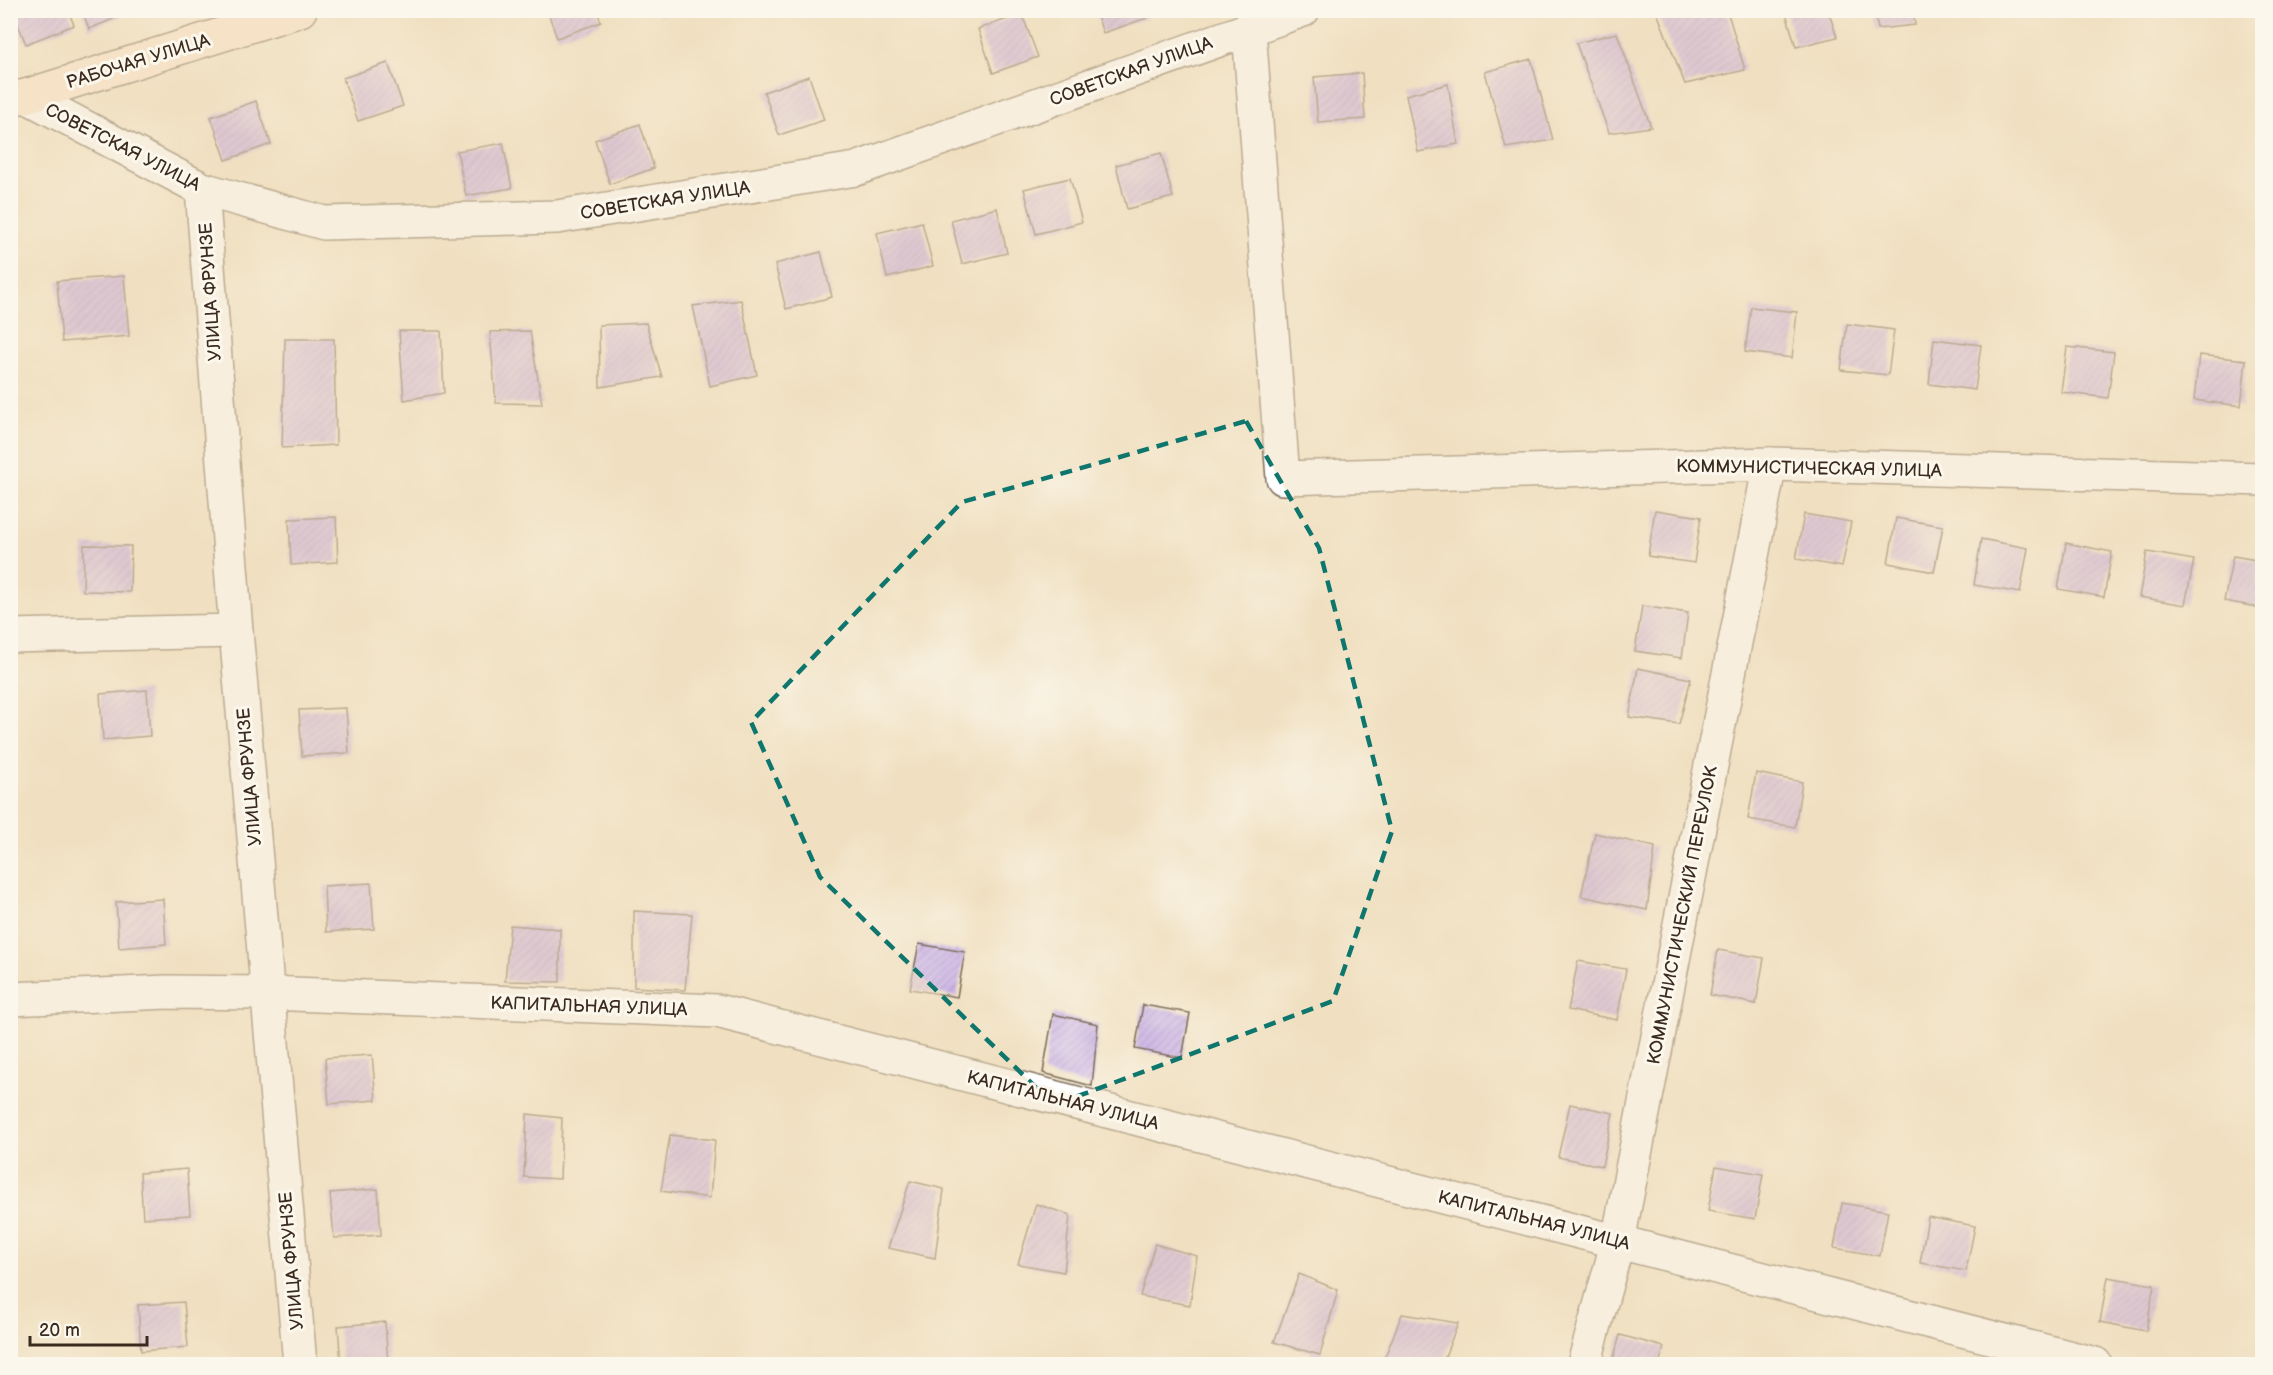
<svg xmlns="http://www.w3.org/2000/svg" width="2273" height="1375" viewBox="0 0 2273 1375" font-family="'Balsamiq Sans',sans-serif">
	<defs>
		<pattern id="building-hatch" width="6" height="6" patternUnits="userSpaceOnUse" patternTransform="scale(1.5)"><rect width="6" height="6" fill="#c6abe6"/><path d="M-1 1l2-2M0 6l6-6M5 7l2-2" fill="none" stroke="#a28bba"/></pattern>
	</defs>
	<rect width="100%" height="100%" fill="#fbf7ec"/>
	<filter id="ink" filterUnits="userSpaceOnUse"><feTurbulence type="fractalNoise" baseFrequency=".0167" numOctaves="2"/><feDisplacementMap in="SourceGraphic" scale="12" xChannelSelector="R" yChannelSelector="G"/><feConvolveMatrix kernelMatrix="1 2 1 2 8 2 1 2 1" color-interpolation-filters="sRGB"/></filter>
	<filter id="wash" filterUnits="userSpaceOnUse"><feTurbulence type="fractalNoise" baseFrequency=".008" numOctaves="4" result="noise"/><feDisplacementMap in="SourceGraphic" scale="24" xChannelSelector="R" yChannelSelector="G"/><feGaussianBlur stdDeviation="1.35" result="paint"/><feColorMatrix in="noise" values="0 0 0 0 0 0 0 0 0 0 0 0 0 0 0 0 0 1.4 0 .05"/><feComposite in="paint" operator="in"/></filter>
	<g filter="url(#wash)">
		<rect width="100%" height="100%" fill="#f0e0c1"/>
		<g id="blocks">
			<g fill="url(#building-hatch)">
				<path d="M12 10H68L74 25 26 44Z"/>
				<path d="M82 10H133V11L89 29Z"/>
				<path d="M547 10H597L601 22 557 38Z"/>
				<path d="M656 10H669L659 16Z"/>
				<path d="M1095 10H1145L1147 18 1103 33Z"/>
				<path d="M1656 10H1727L1745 70 1685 84Z"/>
				<path d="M1785 10H1828L1837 37 1796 47Z"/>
				<path d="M1874 10H1913L1915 25 1878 29Z"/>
				<path d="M1022 14 1038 57 993 73 978 29Z"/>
				<path d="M1617 33 1651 127 1609 133 1576 43Z"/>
				<path d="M1531 59 1553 140 1506 148 1485 72Z"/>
				<path d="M388 63 403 106 358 121 343 78Z"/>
				<path d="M1362 73 1365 119 1318 122 1314 77Z"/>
				<path d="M809 76 824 120 779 135 764 92Z"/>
				<path d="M1448 84 1458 144 1418 152 1406 95Z"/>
				<path d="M256 101 271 144 226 160 211 117Z"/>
				<path d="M640 124 654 168 610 184 595 140Z"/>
				<path d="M503 143 512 188 466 196 457 151Z"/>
				<path d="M1161 153 1173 197 1127 209 1116 165Z"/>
				<path d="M1070 178 1082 222 1036 234 1024 189Z"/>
				<path d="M997 208 1007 253 962 264 951 220Z"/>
				<path d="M922 222 933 266 887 278 877 233Z"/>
				<path d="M821 252 832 297 786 309 775 264Z"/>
				<path d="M124 276 129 336 62 342 57 281Z"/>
				<path d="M741 300 757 375 710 386 693 306Z"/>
				<path d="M1751 307 1797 312 1792 358 1745 352Z"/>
				<path d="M646 323 662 377 600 387 599 325Z"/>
				<path d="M1847 324 1894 330 1888 375 1841 370Z"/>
				<path d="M399 331H441L444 393 404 400Z"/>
				<path d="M530 331 542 404 496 403 490 332Z"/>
				<path d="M285 339H334L336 445 282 448Z"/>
				<path d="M1934 339 1981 345 1975 390 1929 384Z"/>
				<path d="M2067 347 2114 352 2108 398 2061 392Z"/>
				<path d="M2199 355 2246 360 2241 406 2194 400Z"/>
				<path d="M1655 510 1701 517 1694 563 1648 556Z"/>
				<path d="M1804 514 1851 522 1842 567 1796 559Z"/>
				<path d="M336 517 338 562 291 565 289 519Z"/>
				<path d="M1896 518 1943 526 1934 572 1888 563Z"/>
				<path d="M1981 539 2028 548 2020 593 1974 585Z"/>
				<path d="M2066 543 2112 552 2104 597 2058 589Z"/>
				<path d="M84 545 131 546 130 592 83 591Z"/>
				<path d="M2147 552 2194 560 2185 605 2139 597Z"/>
				<path d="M2233 556 2262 561V608L2224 601Z"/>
				<path d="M1642 606 1688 613 1682 658 1635 651Z"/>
				<path d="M1638 668 1691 679 1679 724 1629 717Z"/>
				<path d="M147 690 150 736 103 740 100 694Z"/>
				<path d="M346 708 349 753 302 756 299 710Z"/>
				<path d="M1756 773 1802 782 1795 827 1748 819Z"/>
				<path d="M1595 833 1655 847 1647 910 1581 896Z"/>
				<path d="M371 883 374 929 326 932 324 886Z"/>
				<path d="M163 899 166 944 119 948 116 902Z"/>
				<path d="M634 911 692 914 685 990 634 987Z"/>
				<path d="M510 925 560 929V982L505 981Z"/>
				<path d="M919 944 965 952 957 997 910 989Z"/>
				<path d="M1718 950 1764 958 1756 1004 1710 995Z"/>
				<path d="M1578 961 1626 969 1617 1020 1568 1010Z"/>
				<path d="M1143 1005 1190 1013 1182 1058 1135 1049Z"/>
				<path d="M1053 1014 1098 1024 1092 1086 1043 1073Z"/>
				<path d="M372 1055 376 1100 329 1104 325 1058Z"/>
				<path d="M1570 1104 1613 1113 1602 1166 1558 1157Z"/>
				<path d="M527 1114 562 1118 560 1179 524 1177Z"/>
				<path d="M670 1135 715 1140 710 1198 661 1191Z"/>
				<path d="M1716 1166 1763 1174 1755 1219 1708 1211Z"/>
				<path d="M187 1169 190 1215 143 1218 140 1173Z"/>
				<path d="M910 1181 944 1189 935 1258 888 1248Z"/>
				<path d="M378 1189 381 1235 334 1238 330 1193Z"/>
				<path d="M1842 1203 1888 1211 1880 1256 1834 1248Z"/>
				<path d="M1036 1204 1070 1215 1064 1272 1018 1264Z"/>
				<path d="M1928 1217 1975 1226 1966 1271 1920 1263Z"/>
				<path d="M1155 1244 1197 1256 1190 1305 1140 1296Z"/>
				<path d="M1299 1274 1338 1290 1320 1355 1274 1342Z"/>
				<path d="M2108 1277 2154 1285 2146 1331 2100 1322Z"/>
				<path d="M184 1302 188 1347 141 1351 138 1305Z"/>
				<path d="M1402 1314 1458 1323 1442 1364H1382Z"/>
				<path d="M385 1322 388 1364H341L338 1326Z"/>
				<path d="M1620 1335 1664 1347 1659 1364H1612Z"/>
			</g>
		</g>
	</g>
	<g filter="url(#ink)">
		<use href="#blocks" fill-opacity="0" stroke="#7a6a57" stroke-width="1.5"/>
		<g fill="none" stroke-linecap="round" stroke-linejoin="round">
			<g stroke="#7a6a57" stroke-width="36">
				<g id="street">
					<path d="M1249 30 1283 478 1770 464 2262 479"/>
					<path d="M26 96 202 189 324 223 557 217 856 169 1303 10"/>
					<path d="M202 189 236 631 300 1364"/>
					<path d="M10 636 236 631"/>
					<path d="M10 999 167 992 268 993 717 1011 2095 1364"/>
					<path d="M1584 1364 1618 1241 1770 464"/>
				</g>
			</g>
			<g stroke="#7a6a57" stroke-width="36">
				<path id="secondary" d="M10 99 26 96 300 10"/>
			</g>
			<use href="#street" stroke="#fff" stroke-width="33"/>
			<use href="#secondary" stroke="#fce5cf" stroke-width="33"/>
		</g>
	</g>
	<path d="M0 0H2273V1375H0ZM1246 421 1319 548 1392 831 1333 1001 1054 1105 820 877 751 722 962 502Z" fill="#f0e0c1" fill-opacity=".55" fill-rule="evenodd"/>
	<path fill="none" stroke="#0f766e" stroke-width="4.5" stroke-dasharray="12 8" stroke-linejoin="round" d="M1246 421 1319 548 1392 831 1333 1001 1054 1105 820 877 751 722 962 502Z"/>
	<g text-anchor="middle" stroke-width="6" stroke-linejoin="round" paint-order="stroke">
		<g font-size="18" fill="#3b2a1e" stroke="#fbf7ec">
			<text transform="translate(138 61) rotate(-17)" y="6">РАБОЧАЯ УЛИЦА</text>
			<text transform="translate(1131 71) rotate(-20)" y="6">СОВЕТСКАЯ УЛИЦА</text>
			<text transform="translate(123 147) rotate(27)" y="6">СОВЕТСКАЯ УЛИЦА</text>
			<text transform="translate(665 200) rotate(-9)" y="6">СОВЕТСКАЯ УЛИЦА</text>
			<text transform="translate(210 292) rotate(-94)" y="6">УЛИЦА ФРУНЗЕ</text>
			<text transform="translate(1809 468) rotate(1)" y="6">КОММУНИСТИЧЕСКАЯ УЛИЦА</text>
			<text transform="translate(249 777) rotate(-95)" y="6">УЛИЦА ФРУНЗЕ</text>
			<text transform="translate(1682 915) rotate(-79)" y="6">КОММУНИСТИЧЕСКИЙ ПЕРЕУЛОК</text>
			<text transform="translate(589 1006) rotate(2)" y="6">КАПИТАЛЬНАЯ УЛИЦА</text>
			<text transform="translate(1063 1100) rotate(14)" y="6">КАПИТАЛЬНАЯ УЛИЦА</text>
			<text transform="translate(1534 1220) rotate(14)" y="6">КАПИТАЛЬНАЯ УЛИЦА</text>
			<text transform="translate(291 1261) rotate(-95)" y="6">УЛИЦА ФРУНЗЕ</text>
		</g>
	</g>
	<rect width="2273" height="1375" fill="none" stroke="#fbf7ec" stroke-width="36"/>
	<path d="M30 1336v9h117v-9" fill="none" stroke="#3b2a1e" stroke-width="3"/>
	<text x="39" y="1336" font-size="18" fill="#3b2a1e" stroke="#fbf7ec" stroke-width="4.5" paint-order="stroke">20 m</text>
</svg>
